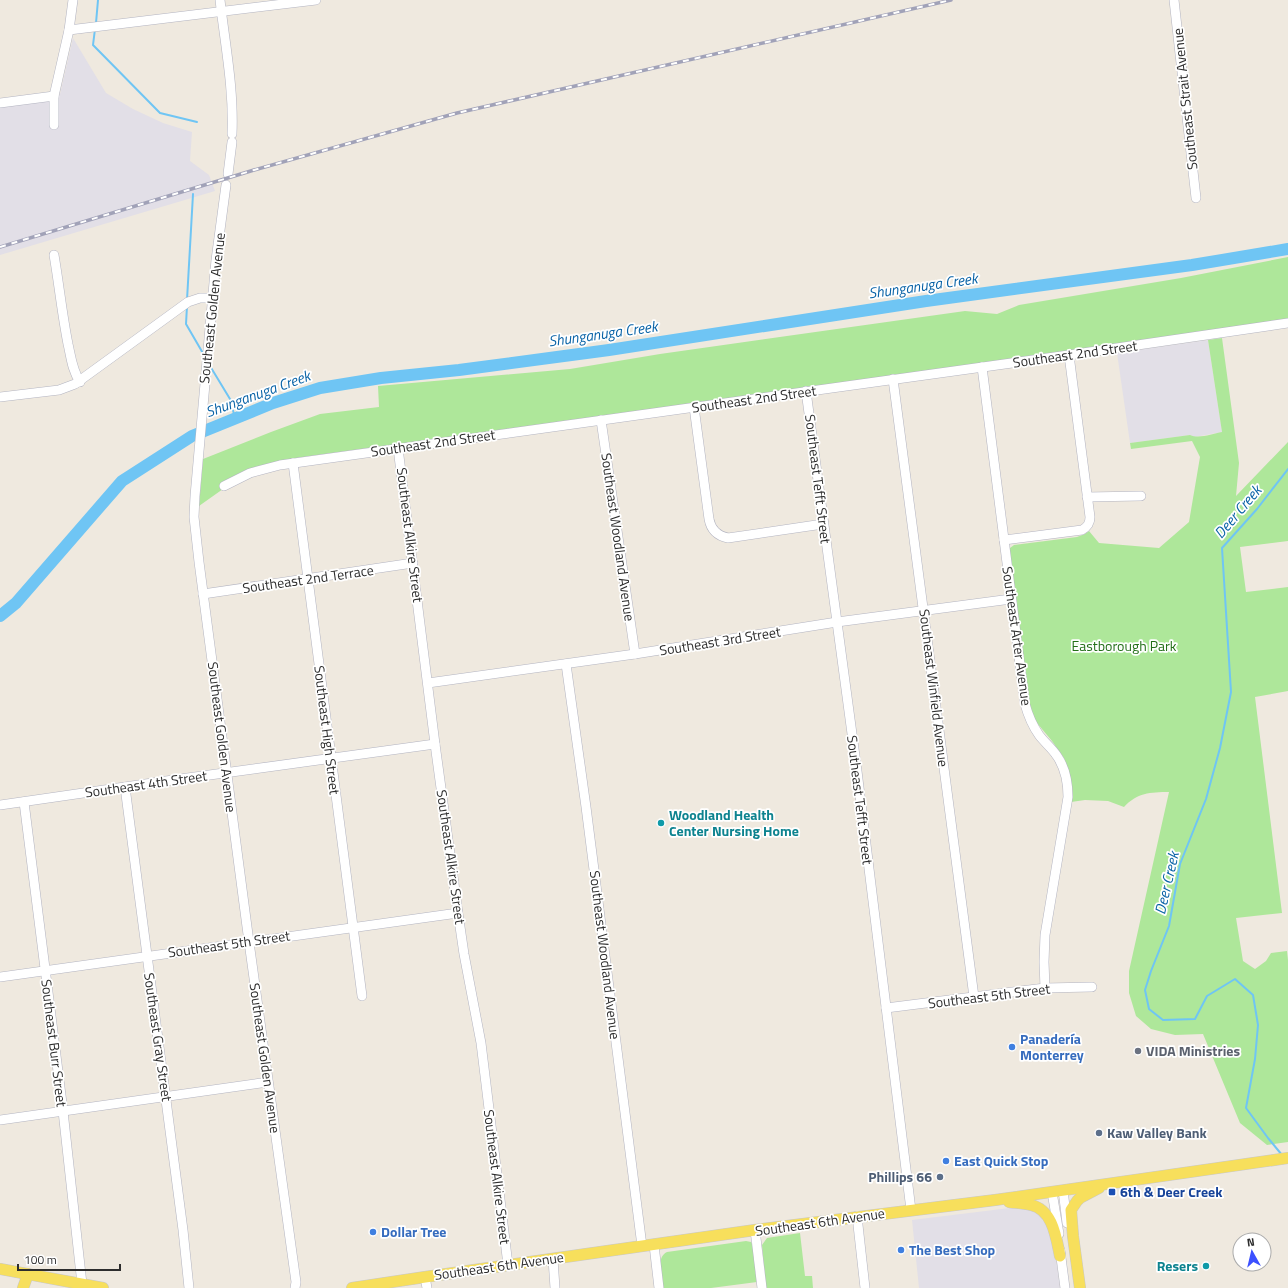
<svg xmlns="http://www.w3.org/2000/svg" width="1288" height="1288" viewBox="0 0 1288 1288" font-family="'Titillium Web',sans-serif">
	<rect width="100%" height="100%" fill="#efe9df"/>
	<g fill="#e2dfe7">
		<path d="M73 38 106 93 133 109 163 123 192 132 190 161 209 175 215 191 0 255V107L50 101 60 94Z"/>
		<path d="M1208 340 1222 432 1200 436 1194 437 1190 435 1130 443 1117 353Z"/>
		<path d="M1019 1207 1028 1208 1044 1217 1055 1251 1060 1288H919L912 1220Z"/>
	</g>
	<g fill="#aee79a">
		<path d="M1288 257V320L1143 341 296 458 223 489 199 506 203 459 271 432 320 414 379 407 378 386 570 369 660 354 965 311 997 314 1019 305 1181 278Z"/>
		<path d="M1222 338 1239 463 1236 496 1288 442V541L1240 547 1246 592 1288 587V691L1255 697 1282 913 1236 918 1243 961 1255 969 1266 961 1271 953 1287 951 1288 960V1142L1267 1145 1240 1123 1203 1034 1175 1035 1151 1029 1136 1016 1129 993V971L1169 792C1150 792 1137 793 1124 807L1108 801 1085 800 1071 802 1064 758 1052 741 1032 717 1030 705 1010 554V548L1014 545 1077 537 1085 534 1089 531 1099 543 1159 548 1189 522 1200 457 1192 441 1131 449 1130 443 1190 435C1199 439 1212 434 1222 432L1208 340Z"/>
		<path d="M800 1233 805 1276H812L813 1288H766L762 1245 767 1238Z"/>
		<path d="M746 1241 751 1242 753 1246 757 1282 711 1288H663C662 1277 655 1258 667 1252Z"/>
	</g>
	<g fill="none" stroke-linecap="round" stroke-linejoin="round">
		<g stroke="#6fc5f4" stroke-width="2">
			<path d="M96 23 98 0"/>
			<path d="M95 29 93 45 160 113 197 122"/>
			<path d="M187 300 193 194"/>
			<path d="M187 306 186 324 204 355"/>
			<path d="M210 366 230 399 235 418"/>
			<path d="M1282 1155 1268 1138 1246 1108 1255 1059 1258 1025 1253 995 1235 979 1207 996 1195 1019 1163 1020 1149 1009 1145 990 1151 971 1169 926 1180 864 1206 799 1220 748 1231 692 1222 548 1257 509 1288 469"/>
		</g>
		<path stroke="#6fc5f4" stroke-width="12" d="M0 616 16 603 122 481 192 436 273 403 320 388 381 378 459 370 609 350 926 301 1192 265 1288 249"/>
		<g stroke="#b3b4c1" stroke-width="10">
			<g id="minor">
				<path d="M220 0C225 44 234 89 232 134"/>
				<path d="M1174 0 1196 198"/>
				<path d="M69 30 316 0"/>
				<path d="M0 103 54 96"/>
				<path d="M54 125V96L69 30 73 0"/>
				<path d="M228 174 232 142"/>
				<path d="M226 185 216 260 195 496 194 517 199 562 249 942 296 1282 295 1288"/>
				<path d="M54 255C59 284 62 314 68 344 71 357 72 370 80 382"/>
				<path d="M982 367 1025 704C1028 715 1032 725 1039 735 1044 742 1052 748 1057 756 1066 769 1068 782 1068 797L1045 935 1044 962 1045 988"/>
				<path d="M893 379 974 997"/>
				<path d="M806 391 857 771 911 1210"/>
				<path d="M0 397 59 390 75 384 188 302 200 298H213"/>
				<path d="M694 407 709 519C711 530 718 536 728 538L823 524"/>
				<path d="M601 420 635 654"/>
				<path d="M398 448 435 744 458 913 464 954 481 1043 508 1265"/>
				<path d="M293 463 362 996"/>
				<path d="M224 486 250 473 280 465 1069 355 1288 323"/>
				<path d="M1087 497 1141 496"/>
				<path d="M1004 540 1082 530C1087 527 1090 524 1090 517L1069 355"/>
				<path d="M203 594 413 563"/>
				<path d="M566 664 586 807 642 1246"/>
				<path d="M428 683 635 654 837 622 1011 599"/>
				<path d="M125 787 183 1230 189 1288"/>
				<path d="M24 802 63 1111 82 1284"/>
				<path d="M0 805 173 780 435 744"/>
				<path d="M0 977 458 913"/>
				<path d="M886 1008 1045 988 1092 987"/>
				<path d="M0 1120 268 1082"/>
				<path d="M1063 1190 1067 1223"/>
				<path d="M1052 1192 1059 1234"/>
				<path d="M857 1216 865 1288"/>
				<path d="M755 1230 762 1288"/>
				<path d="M654 1245 659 1288"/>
				<path d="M1060 1250 1065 1288"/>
				<path d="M553 1259 555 1288"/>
				<path d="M425 1277 427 1288"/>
			</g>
		</g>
		<g stroke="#c8c8c8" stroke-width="12">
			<g id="major">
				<path d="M1009 1202C1016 1203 1024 1203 1031 1205 1053 1210 1056 1237 1060 1256"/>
				<path d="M0 1269 103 1288"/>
				<path d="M23 1288 28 1274"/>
				<path d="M352 1288 425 1277 755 1230 995 1200 1288 1158"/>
				<path d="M1080 1288 1073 1236 1071 1210 1077 1201 1080 1198 1099 1188"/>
			</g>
		</g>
		<use href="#minor" stroke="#fff" stroke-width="9"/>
		<use href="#major" stroke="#f7df5c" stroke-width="11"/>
		<g stroke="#a1a2b8" stroke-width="3.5">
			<path id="rail" d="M0 247 254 170 457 113 951 0"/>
		</g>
		<use href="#rail" stroke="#fff" stroke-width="2" stroke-dasharray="6" stroke-linecap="butt"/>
	</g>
	<g fill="#0f9aa8" stroke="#fff" stroke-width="1.5">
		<circle cx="661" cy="823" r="4"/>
		<circle cx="1206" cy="1266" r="4"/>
	</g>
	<g fill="#3f7fe0" stroke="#fff" stroke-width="1.5">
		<circle cx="1012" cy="1047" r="4"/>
		<circle cx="946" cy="1161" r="4"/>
		<circle cx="373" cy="1232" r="4"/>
		<circle cx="901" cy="1250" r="4"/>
	</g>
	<circle fill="#6b7280" stroke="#fff" stroke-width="1.5" cx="1138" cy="1051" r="4"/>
	<g fill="#5c6f8a" stroke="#fff" stroke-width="1.5">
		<circle cx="1099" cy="1133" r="4"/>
		<circle cx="940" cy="1177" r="4"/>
	</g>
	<rect fill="#1a4fb4" stroke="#fff" stroke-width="1.5" x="1108" y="1188" width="8" height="8" rx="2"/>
	<g text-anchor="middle" stroke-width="3.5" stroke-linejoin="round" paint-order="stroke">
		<g font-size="14" fill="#2d2d2d" stroke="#fff">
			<text transform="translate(1185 99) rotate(-96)" y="5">Southeast Strait Avenue</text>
			<text transform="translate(212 308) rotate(-84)" y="5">Southeast Golden Avenue</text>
			<text transform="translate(1075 354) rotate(-8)" y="5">Southeast 2nd Street</text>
			<text transform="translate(754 399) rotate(-8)" y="5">Southeast 2nd Street</text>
			<text transform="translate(433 443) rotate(-8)" y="5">Southeast 2nd Street</text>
			<text transform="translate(818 479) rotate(83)" y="5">Southeast Tefft Street</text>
			<text transform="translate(410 535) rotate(83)" y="5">Southeast Alkire Street</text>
			<text transform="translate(618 537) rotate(82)" y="5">Southeast Woodland Avenue</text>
			<text transform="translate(308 579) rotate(-8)" y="5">Southeast 2nd Terrace</text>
			<text transform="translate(1017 636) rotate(82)" y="5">Southeast Arter Avenue</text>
			<text transform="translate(720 641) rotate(-9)" y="5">Southeast 3rd Street</text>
			<text transform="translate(934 688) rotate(83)" y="5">Southeast Winfield Avenue</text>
			<text transform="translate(327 730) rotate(83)" y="5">Southeast High Street</text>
			<text transform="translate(222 737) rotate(83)" y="5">Southeast Golden Avenue</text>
			<text transform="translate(146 784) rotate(-8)" y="5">Southeast 4th Street</text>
			<text transform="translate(860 800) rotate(83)" y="5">Southeast Tefft Street</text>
			<text transform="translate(451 857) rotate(82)" y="5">Southeast Alkire Street</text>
			<text transform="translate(229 944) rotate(-8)" y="5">Southeast 5th Street</text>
			<text transform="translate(605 955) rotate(83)" y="5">Southeast Woodland Avenue</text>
			<text transform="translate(989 996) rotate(-7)" y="5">Southeast 5th Street</text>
			<text transform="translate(158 1037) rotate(82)" y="5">Southeast Gray Street</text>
			<text transform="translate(54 1043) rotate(83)" y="5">Southeast Burr Street</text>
			<text transform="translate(265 1058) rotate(82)" y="5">Southeast Golden Avenue</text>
			<text transform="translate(497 1177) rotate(83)" y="5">Southeast Alkire Street</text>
			<text transform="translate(820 1222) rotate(-8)" y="5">Southeast 6th Avenue</text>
			<text transform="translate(499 1266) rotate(-8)" y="5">Southeast 6th Avenue</text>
		</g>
		<g font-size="14" fill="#236f18" stroke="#fff">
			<text x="1124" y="651">Eastborough Park</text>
		</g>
		<g font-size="14" font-weight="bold" fill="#0d838f" stroke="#fff" text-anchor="start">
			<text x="669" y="820">Woodland Health<tspan x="669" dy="16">Center Nursing Home</tspan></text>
			<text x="1198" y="1271" text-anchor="end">Resers</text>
		</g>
		<g font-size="14" font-weight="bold" fill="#366cbe" stroke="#fff" text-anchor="start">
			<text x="1020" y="1044">Panadería<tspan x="1020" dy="16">Monterrey</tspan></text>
			<text x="954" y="1166">East Quick Stop</text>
			<text x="381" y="1237">Dollar Tree</text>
			<text x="909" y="1255">The Best Shop</text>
		</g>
		<g font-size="14" font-weight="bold" fill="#5b616d" stroke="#fff" text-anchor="start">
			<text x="1146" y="1056">VIDA Ministries</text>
		</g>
		<g font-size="14" font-weight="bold" fill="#4e5e75" stroke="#fff" text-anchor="start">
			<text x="1107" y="1138">Kaw Valley Bank</text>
			<text x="932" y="1182" text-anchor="end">Phillips 66</text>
		</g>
		<g font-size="14" font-weight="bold" fill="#164399" stroke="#fff" text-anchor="start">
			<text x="1120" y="1197">6th &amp; Deer Creek</text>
		</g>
		<g font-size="15" font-style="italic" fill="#0862a6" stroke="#fff">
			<text transform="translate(923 286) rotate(-8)" y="5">Shunganuga Creek</text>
			<text transform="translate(603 334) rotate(-8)" y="5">Shunganuga Creek</text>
			<text transform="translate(258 394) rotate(-20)" y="5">Shunganuga Creek</text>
			<text transform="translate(1238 512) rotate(-50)" y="5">Deer Creek</text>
			<text transform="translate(1167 883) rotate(-77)" y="5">Deer Creek</text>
		</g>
	</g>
	<g transform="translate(1252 1252) rotate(352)"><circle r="19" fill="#ffffff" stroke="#ababab"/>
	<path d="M0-3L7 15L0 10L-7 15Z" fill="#3c50ff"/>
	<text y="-6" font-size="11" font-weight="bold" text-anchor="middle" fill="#2d2d2d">N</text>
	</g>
	<path d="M18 1264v6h102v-6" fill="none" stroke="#2d2d2d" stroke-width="2"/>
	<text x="24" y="1264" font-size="12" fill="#2d2d2d" stroke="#ffffff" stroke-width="3" paint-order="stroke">100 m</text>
</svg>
